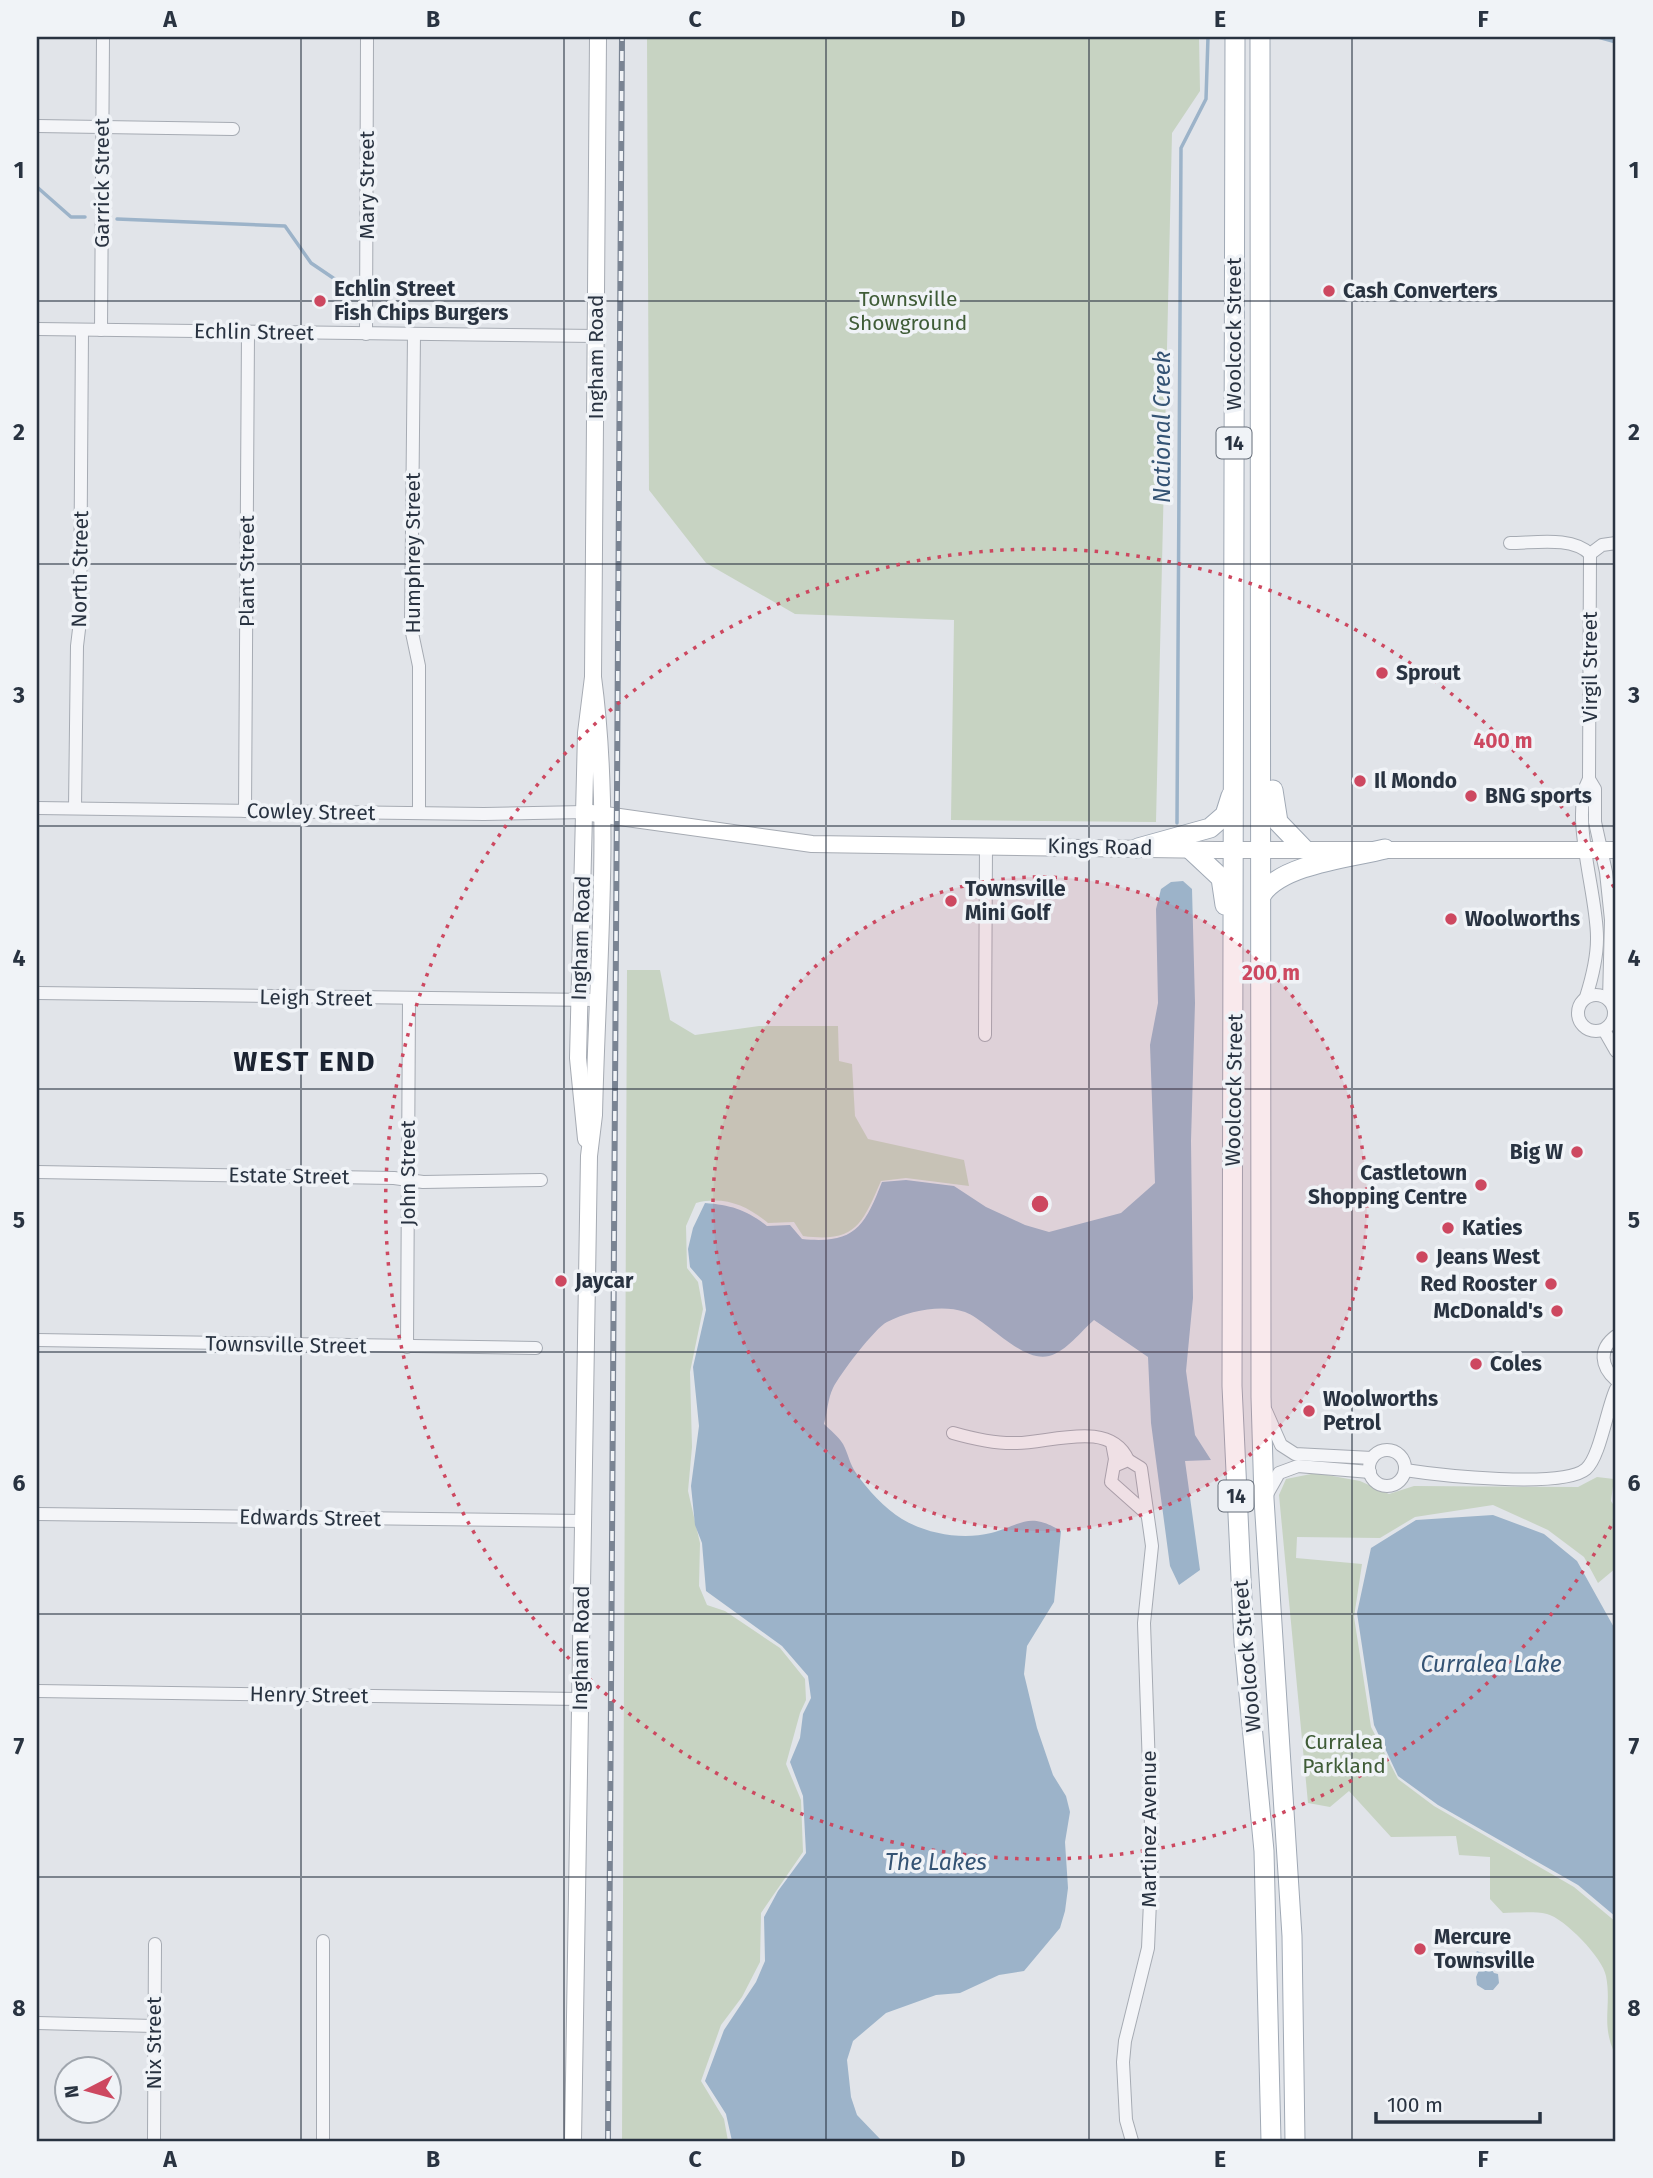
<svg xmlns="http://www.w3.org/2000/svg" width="1653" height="2178" viewBox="0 0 1653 2178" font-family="'Fira Sans',sans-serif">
	<rect width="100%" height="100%" fill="#e1e4e9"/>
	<g fill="#c7d3c2">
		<path d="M647 37H1199L1200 91 1172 133 1156 822 951 820 954 620 795 614 706 563 649 490Z"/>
		<path d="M627 970H660L670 1020 695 1035 759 1026H838L839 1061 852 1064 855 1116 868 1139 964 1160 969 1186 906 1178 881 1181C862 1225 855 1243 803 1236L794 1222 768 1223C746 1205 724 1196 696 1203L686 1226 687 1268 698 1282 703 1309 690 1372 692 1447 688 1491 700 1543 699 1586 707 1605 725 1611 780 1648 805 1679 806 1700 800 1713 786 1764 801 1800 803 1852 761 1913 760 1962 742 1997 721 2025 701 2081 724 2119 728 2141H622Z"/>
		<path d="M1316 1473 1360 1481 1389 1494 1414 1486 1578 1487 1597 1477 1614 1479 1611 1501 1616 1509V1568L1598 1583 1584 1557 1548 1530 1493 1505 1415 1517 1380 1538 1297 1537 1296 1558 1362 1564 1354 1617 1371 1727 1398 1779 1434 1806 1574 1887 1616 1922V2056C1600 2025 1612 2007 1606 1976 1603 1958 1564 1918 1547 1914 1533 1911 1517 1913 1503 1913L1490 1899V1857L1459 1855 1456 1836 1391 1837 1349 1791 1330 1807 1308 1803 1279 1495 1286 1479Z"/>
	</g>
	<g fill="#9cb3c9">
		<path d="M1183 881 1192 889 1195 1003 1191 1141 1193 1298 1186 1371 1195 1435 1211 1460 1185 1461 1200 1570 1179 1585 1170 1566 1151 1423 1148 1357 1094 1320C1081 1331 1067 1351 1049 1356 1022 1363 987 1320 965 1312 941 1304 909 1311 887 1322 875 1328 840 1374 833 1388 828 1398 827 1413 824 1424 830 1430 838 1436 843 1444 848 1453 850 1465 856 1473 867 1489 885 1509 902 1519 927 1534 962 1540 991 1533 1022 1525 1028 1511 1061 1531L1054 1602 1027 1646 1024 1674 1037 1728 1053 1775 1066 1796 1070 1812 1065 1842 1068 1888 1065 1911 1060 1928 1024 1971 999 1975 960 1993 936 1995 886 2013 853 2041 847 2060 851 2097 857 2115 881 2140 887 2141H732L726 2114 705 2081 724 2030 756 1982 765 1961 764 1917 778 1891 806 1853 803 1796 790 1762 800 1738 803 1714 811 1698 808 1676 782 1646 706 1591 702 1543 695 1525 691 1486 699 1426 693 1367 706 1310 702 1281 690 1267 688 1249 693 1228 705 1203C731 1205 747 1210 767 1226L790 1225 802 1239C854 1244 864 1228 882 1182L906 1180 954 1186 986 1207 1025 1225 1049 1232 1121 1213 1155 1183 1150 1045 1158 1003 1156 909 1161 889 1171 882Z"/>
		<path d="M1493 1515 1544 1534 1577 1561 1616 1631V1917L1578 1885 1438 1805 1398 1776 1374 1725 1357 1613 1371 1548 1416 1520Z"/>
		<path d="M1477 1951 1491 1956 1489 1966 1494 1973 1498 1974 1499 1983 1493 1990H1485L1477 1985 1476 1977 1480 1968 1474 1965 1472 1958Z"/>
	</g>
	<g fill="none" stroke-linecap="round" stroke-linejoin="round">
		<g stroke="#9cb3c9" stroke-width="3.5">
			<path d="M1598 37 1616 42"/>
			<path d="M37 187 71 217H85"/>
			<path d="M117 219 285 226 311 263 348 288"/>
			<path d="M1177 823 1181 148 1206 99 1208 37"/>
		</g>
		<g stroke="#a6abb3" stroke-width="14">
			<g id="minor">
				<path d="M37 126 233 129"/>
				<path d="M37 329 597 336"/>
				<path d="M101 330 103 37"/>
				<path d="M366 334 367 37"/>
				<path d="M414 334 411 628 419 666V813"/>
				<path d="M1510 543C1535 543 1572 536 1590 554"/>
				<path d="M1590 554 1602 545 1616 543"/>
				<path d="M1589 779 1595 789V822L1606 872 1611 920 1609 1000"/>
				<path d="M37 808 484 814 585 812"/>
				<path d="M75 808 77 646 80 621 82 330"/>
				<path d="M245 811 248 332"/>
				<path d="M37 993 596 1000"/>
				<circle cx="1596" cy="1013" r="18"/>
				<path d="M1586 997C1592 978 1597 958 1597 939 1598 896 1569 815 1589 779L1590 554"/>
				<path d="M1604 1030 1616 1051"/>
				<path d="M985 1035 986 845"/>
				<path d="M37 1172 394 1178 423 1182 541 1180"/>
				<path d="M1616 1336C1598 1349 1601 1367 1616 1380"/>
				<path d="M37 1340 536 1348"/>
				<path d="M407 1347 409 1000"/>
				<path d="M1266 1411 1281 1445 1295 1454 1372 1458"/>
				<path d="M953 1433C974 1439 995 1444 1017 1443 1050 1443 1110 1419 1128 1460"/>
				<path d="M1112 1443 1115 1459 1111 1482 1147 1514"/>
				<circle cx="1387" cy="1468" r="18"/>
				<path d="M1114 1466 1128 1460 1141 1468 1152 1546 1144 1623 1152 1855 1148 1948 1125 2041 1123 2062 1126 2120 1132 2141"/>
				<path d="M1405 1470C1437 1475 1563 1489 1586 1469 1600 1457 1607 1408 1616 1389"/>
				<path d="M1266 1496 1279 1473 1298 1466 1370 1472"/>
				<path d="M37 1514 583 1521"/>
				<path d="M37 1691 580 1699"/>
				<path d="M37 2023 154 2026"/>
				<path d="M154 2141 155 1944"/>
				<path d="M323 2141V1941"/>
			</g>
		</g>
		<g stroke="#a6abb3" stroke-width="18">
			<g id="secondary">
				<path d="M591 813 812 844 1215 850H1616"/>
				<path d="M586 1139 578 1058 586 733 593 677 598 37"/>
				<path d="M573 2141 589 1156 594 1115C597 973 612 818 593 677"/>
			</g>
		</g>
		<g stroke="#a0a9b5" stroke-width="21">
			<g id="primary">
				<path d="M1235 37 1232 1386 1244 1642 1264 1851 1271 2141"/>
				<path d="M1260 37 1261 1397 1264 1499 1292 1936 1295 2141"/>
				<path d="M1273 790 1278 822 1304 849"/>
				<path d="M1138 848 1210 828 1225 815 1231 796"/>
				<path d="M1190 849 1221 878 1225 905"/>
				<path d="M1262 894C1283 864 1349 858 1385 849"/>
			</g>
		</g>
		<use href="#minor" stroke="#f4f5f8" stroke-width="12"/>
		<use href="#secondary" stroke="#fff" stroke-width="16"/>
		<use href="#primary" stroke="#fff" stroke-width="19"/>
		<g stroke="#7a8493" stroke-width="6">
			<path id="rail" d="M608 2141 622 37"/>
		</g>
		<use href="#rail" stroke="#f0f3f7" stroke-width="3.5" stroke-dasharray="10" stroke-linecap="butt"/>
	</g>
	<path fill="none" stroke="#293341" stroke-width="2" stroke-opacity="0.55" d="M301 37V2141M564 37V2141M826 37V2141M1089 37V2141M1352 37V2141M37 301H1616M37 564H1616M37 826H1616M37 1089H1616M37 1352H1616M37 1614H1616M37 1877H1616"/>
	<circle cx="1040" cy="1204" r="327" fill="#cd4860" fill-opacity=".12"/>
	<g fill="none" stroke="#cd4860" stroke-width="3.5" stroke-dasharray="3.5 7">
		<circle cx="1040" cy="1204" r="327"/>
		<path d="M1616 1517A655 655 0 1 1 1616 891"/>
	</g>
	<g fill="#cd4860" stroke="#f0f3f7" stroke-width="2.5">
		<circle cx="1329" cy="291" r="7"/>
		<circle cx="320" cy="301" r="7"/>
		<circle cx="1382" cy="673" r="7"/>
		<circle cx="1360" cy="781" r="7"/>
		<circle cx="1471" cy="796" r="7"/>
		<circle cx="951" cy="901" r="7"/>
		<circle cx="1451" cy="919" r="7"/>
		<circle cx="1577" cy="1152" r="7"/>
		<circle cx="1481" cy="1185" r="7"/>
		<circle cx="1448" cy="1228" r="7"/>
		<circle cx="1422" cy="1257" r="7"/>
		<circle cx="561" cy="1281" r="7"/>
		<circle cx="1551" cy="1284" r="7"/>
		<circle cx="1557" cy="1311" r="7"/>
		<circle cx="1476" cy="1364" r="7"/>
		<circle cx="1309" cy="1411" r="7"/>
		<circle cx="1420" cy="1949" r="7"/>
	</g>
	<g text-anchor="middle" stroke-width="7" stroke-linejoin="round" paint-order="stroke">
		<g fill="#f0f3f7" stroke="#656d78" stroke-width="2">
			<rect x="1216.5" y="427.5" width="35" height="31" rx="5"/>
			<rect x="1218.5" y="1480.5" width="35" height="31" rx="5"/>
		</g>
		<g font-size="19" font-weight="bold" fill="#293341">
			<text x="1234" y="450">14</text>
			<text x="1236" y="1503">14</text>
		</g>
		<g font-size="21" fill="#293341" stroke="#f0f3f7">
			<text transform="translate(102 183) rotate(-90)" y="7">Garrick Street</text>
			<text transform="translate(367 185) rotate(-90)" y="7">Mary Street</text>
			<text transform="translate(254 332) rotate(1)" y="7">Echlin Street</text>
			<text transform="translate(1234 334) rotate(-90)" y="7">Woolcock Street</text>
			<text transform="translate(596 357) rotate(-90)" y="7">Ingham Road</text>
			<text transform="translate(413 553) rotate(-90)" y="7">Humphrey Street</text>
			<text transform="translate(80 569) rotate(-89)" y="7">North Street</text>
			<text transform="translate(247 571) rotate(-90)" y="7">Plant Street</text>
			<text transform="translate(1590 667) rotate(-90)" y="7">Virgil Street</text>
			<text transform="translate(311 812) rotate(1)" y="7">Cowley Street</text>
			<text transform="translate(1100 847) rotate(1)" y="7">Kings Road</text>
			<text transform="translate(581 938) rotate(-88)" y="7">Ingham Road</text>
			<text transform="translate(316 998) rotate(1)" y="7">Leigh Street</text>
			<text transform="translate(1234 1090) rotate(-89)" y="7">Woolcock Street</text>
			<text transform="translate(408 1173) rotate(-90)" y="7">John Street</text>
			<text transform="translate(289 1176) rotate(1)" y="7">Estate Street</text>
			<text transform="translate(286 1345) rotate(1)" y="7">Townsville Street</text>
			<text transform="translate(310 1518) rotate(1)" y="7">Edwards Street</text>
			<text transform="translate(581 1648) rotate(-89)" y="7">Ingham Road</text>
			<text transform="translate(1247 1656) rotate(-95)" y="7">Woolcock Street</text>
			<text transform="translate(309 1695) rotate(1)" y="7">Henry Street</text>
			<text transform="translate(1149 1829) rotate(-90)" y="7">Martinez Avenue</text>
			<text transform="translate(154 2043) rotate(-90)" y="7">Nix Street</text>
		</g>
		<g font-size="21" font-weight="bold" fill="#293341" stroke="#f0f3f7" text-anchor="start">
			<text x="334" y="296">Echlin Street<tspan x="334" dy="24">Fish Chips Burgers</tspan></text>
			<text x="1343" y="298">Cash Converters</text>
			<text x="1396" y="680">Sprout</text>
			<text x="1374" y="788">Il Mondo</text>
			<text x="1485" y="803">BNG sports</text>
			<text x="965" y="896">Townsville<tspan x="965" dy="24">Mini Golf</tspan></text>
			<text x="1465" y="926">Woolworths</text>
			<text x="1563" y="1159" text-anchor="end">Big W</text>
			<text x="1467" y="1180" text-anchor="end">Castletown<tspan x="1467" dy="24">Shopping Centre</tspan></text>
			<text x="1462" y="1235">Katies</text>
			<text x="1436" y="1264">Jeans West</text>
			<text x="575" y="1288">Jaycar</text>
			<text x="1537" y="1291" text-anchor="end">Red Rooster</text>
			<text x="1543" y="1318" text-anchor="end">McDonald's</text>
			<text x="1490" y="1371">Coles</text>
			<text x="1323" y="1406">Woolworths<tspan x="1323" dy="24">Petrol</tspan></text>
			<text x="1434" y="1944">Mercure<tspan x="1434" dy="24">Townsville</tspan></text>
		</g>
		<g font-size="21" fill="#3f5c37" stroke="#f0f3f7">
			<text x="908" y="306">Townsville<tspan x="908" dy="24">Showground</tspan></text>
			<text x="1344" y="1749">Curralea<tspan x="1344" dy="24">Parkland</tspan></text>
		</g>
		<g font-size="23" font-style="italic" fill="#345374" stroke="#f0f3f7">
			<text transform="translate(1162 427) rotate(-90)" y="8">National Creek</text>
			<text x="1491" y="1672">Curralea Lake</text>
			<text x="936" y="1870">The Lakes</text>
		</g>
		<g font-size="28" font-weight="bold" letter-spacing="2" fill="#1c2432" stroke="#f0f3f7">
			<text x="305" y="1071">WEST END</text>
		</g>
	</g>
	<circle cx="1040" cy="1204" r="10" fill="#cd4860" stroke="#f0f3f7" stroke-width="3.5"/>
	<g font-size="21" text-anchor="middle" font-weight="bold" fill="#cd4860" stroke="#f0f3f7" stroke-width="7" stroke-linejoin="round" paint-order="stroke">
		<text x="1503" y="748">400 m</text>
		<text x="1271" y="980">200 m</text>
	</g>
	<rect width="1653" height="2178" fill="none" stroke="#f0f3f7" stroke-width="77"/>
	<g transform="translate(88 2090) rotate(264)"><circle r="33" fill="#f0f3f7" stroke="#a0a6ae" stroke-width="2"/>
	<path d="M0-5L12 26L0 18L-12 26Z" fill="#cd4860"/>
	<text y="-10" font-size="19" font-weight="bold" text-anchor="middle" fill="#293341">N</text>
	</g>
	<path d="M1376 2112v10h164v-10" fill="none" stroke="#293341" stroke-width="3.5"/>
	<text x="1387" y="2112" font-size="21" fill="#293341" stroke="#f0f3f7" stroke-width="5" paint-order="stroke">100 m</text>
	<rect x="38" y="38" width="1576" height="2102" fill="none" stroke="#293341" stroke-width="2.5"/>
	<g font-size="23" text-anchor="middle" font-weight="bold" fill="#293341">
		<text x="170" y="27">A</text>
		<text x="433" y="27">B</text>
		<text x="695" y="27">C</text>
		<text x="958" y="27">D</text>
		<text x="1220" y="27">E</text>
		<text x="1483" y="27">F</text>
		<text x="19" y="178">1</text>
		<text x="1634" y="178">1</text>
		<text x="19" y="440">2</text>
		<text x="1634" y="440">2</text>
		<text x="19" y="703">3</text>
		<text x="1634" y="703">3</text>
		<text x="19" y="966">4</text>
		<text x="1634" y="966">4</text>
		<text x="19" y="1228">5</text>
		<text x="1634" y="1228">5</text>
		<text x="19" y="1491">6</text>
		<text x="1634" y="1491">6</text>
		<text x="19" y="1754">7</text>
		<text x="1634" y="1754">7</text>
		<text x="19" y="2016">8</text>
		<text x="1634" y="2016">8</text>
		<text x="170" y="2167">A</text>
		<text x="433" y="2167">B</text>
		<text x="695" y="2167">C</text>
		<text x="958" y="2167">D</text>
		<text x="1220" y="2167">E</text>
		<text x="1483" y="2167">F</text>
	</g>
</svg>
